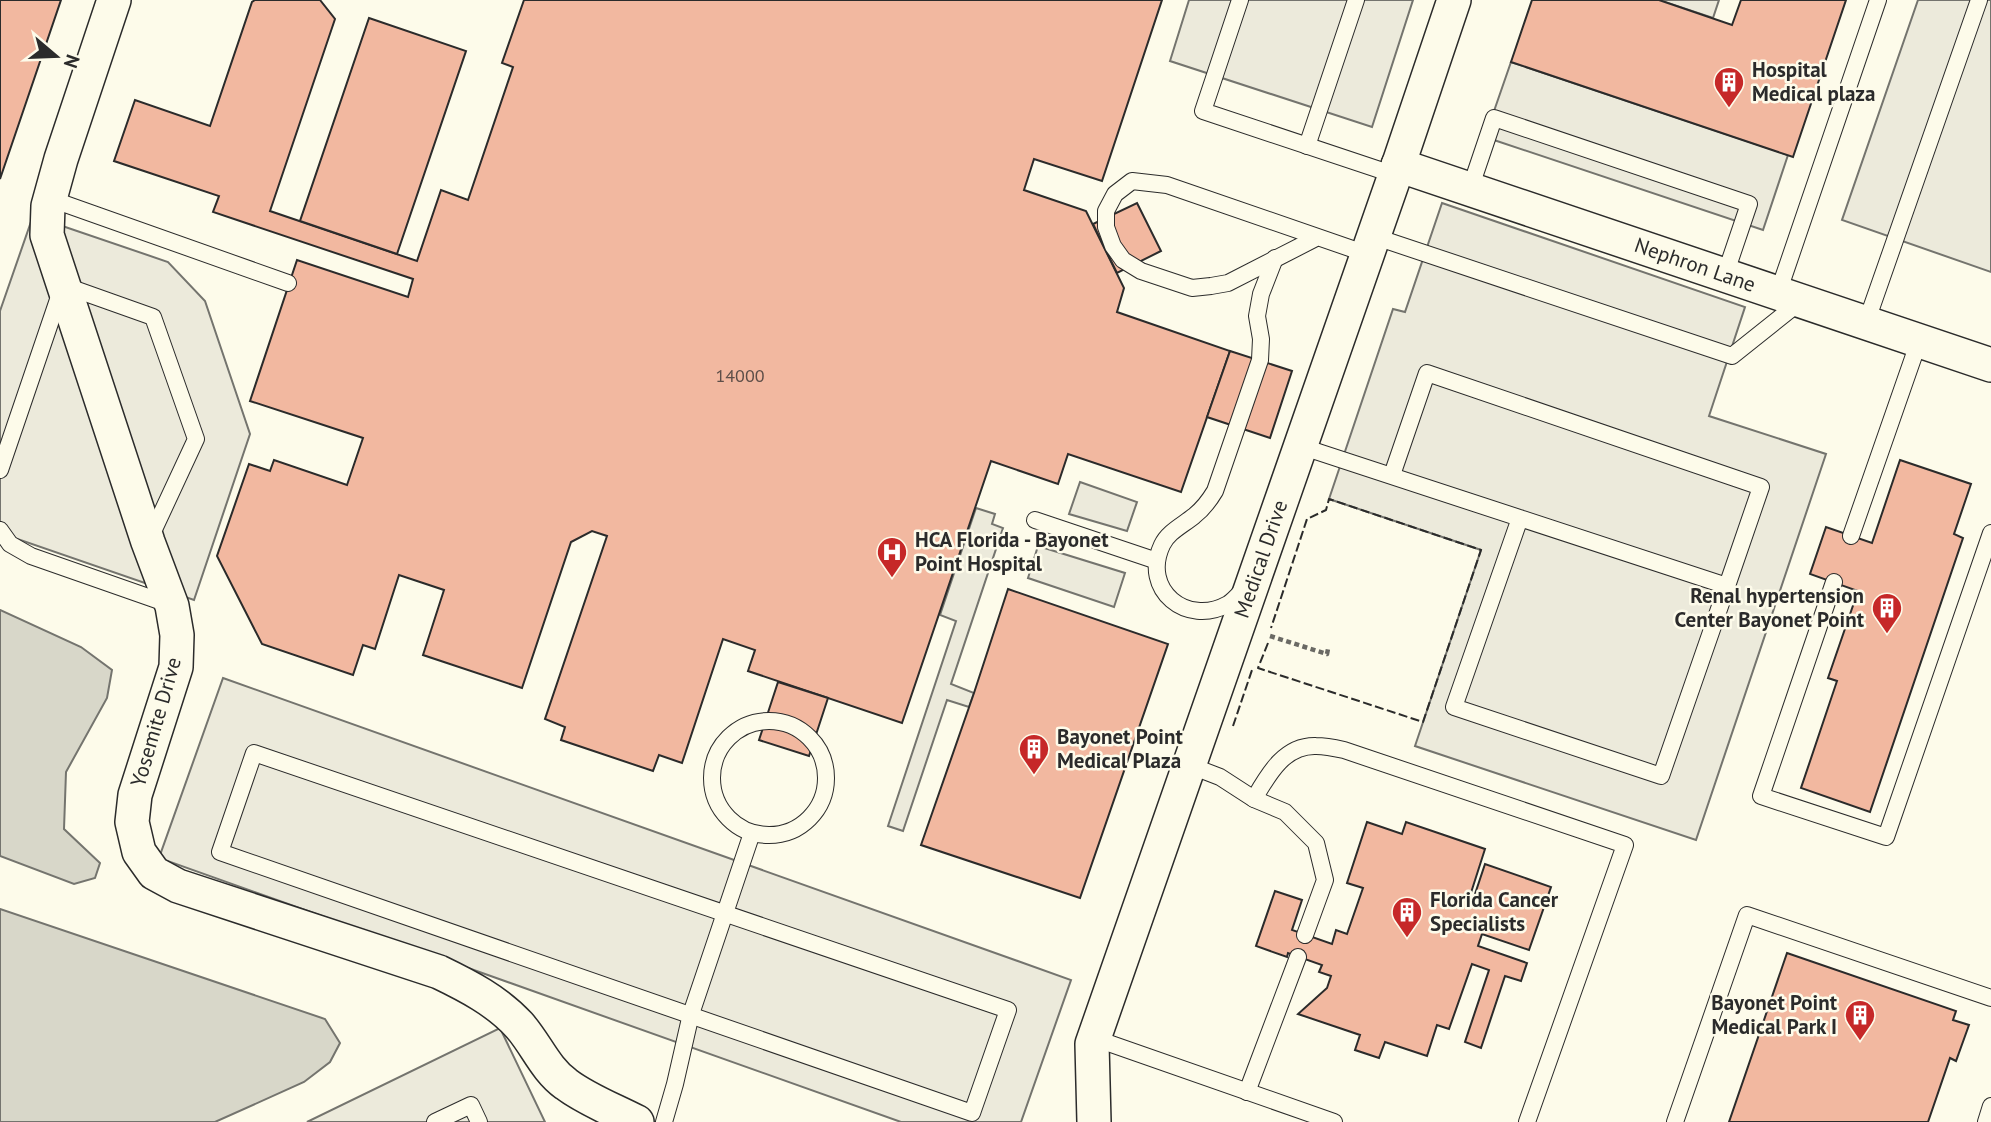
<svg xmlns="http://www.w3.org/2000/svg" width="1991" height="1122" viewBox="0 0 1991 1122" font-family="'PT Sans',sans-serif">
	<rect width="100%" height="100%" fill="#fdfbea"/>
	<g fill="#eceadb" stroke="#74746e" stroke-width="2">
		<path d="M1189 0H1413L1372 127 1170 61Z"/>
		<path d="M1659 0H1719L1713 18Z"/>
		<path d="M1918 0H1991V272L1842 220Z"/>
		<path d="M1511 62 1788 155 1763 230 1485 137Z"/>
		<path d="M1442 203 1745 307 1709 416 1826 454 1696 840 1415 746 1481 550 1329 499 1393 309 1405 312Z"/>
		<path d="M33 216 168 262 205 301 250 434 194 600 0 533V311Z"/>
		<path d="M1080 482 1137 502 1127 531 1069 514Z"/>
		<path d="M976 508 995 514 992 524 1003 528 951 684 974 693 969 707 947 700 903 831 888 826 956 621 940 615Z"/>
		<path d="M1038 546 1125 573 1114 607 1028 578Z"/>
		<path d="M223 678 1071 980 1021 1122H901L159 858Z"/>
		<path d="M500 1028 545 1122H307Z"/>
	</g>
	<g fill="#d8d7c9" stroke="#74746e" stroke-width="2">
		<path d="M0 610 81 647 112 670 107 698 66 772 64 829 100 863 95 878 74 884 0 856Z"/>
		<path d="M0 909 325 1019 340 1043 330 1062 304 1082 215 1122H0Z"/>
	</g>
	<g fill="#f2b8a0" stroke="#2b2b2b" stroke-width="2">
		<path d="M0 0H61L0 179Z"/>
		<path d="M255 0H320L335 19 270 211 417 261 441 190 468 200 513 67 502 63 524 0H1162L1102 181 1034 159 1024 190 1086 211 1124 288 1117 312 1230 351 1181 492 1068 454 1058 484 991 461 902 723 748 671 755 650 723 639 682 763 659 755 653 771 561 740 565 727 545 719 607 536 592 531 571 542 522 688 423 655 444 590 399 575 375 649 363 645 353 675 262 644 217 556 249 464 270 471 274 460 347 485 363 438 250 401 297 260 408 297 413 279 213 212 219 196 114 161 135 100 210 126 252 2Z"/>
		<path d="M1532 0H1659L1732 25 1741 0H1846L1793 157 1511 62Z"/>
		<path d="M369 18 466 51 397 254 300 221Z"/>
		<path d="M1137 203 1161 251 1117 273 1093 224Z"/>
		<path d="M1230 351 1292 371 1270 438 1207 417Z"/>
		<path d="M1900 460 1971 484 1954 534 1963 538 1870 812 1801 788 1837 681 1828 678 1858 591 1810 574 1826 527 1872 543Z"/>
		<path d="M1008 589 1168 644 1080 898 921 845 974 693Z"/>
		<path d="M778 682 828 698 809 756 759 740Z"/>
		<path d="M1367 822 1402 834 1406 822 1485 849 1469 899 1473 900 1485 864 1551 887 1529 950 1482 934 1478 946 1527 963 1521 981 1505 976 1481 1048 1465 1042 1489 970 1472 964 1449 1029 1437 1025 1427 1056 1385 1042 1379 1058 1355 1050 1360 1035 1298 1014 1327 988 1331 976 1319 972 1322 965 1288 953 1287 957 1256 946 1275 891 1302 900 1292 930 1332 944 1336 930 1347 934 1363 888 1347 883Z"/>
		<path d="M1787 953 1956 1011 1953 1020 1969 1025 1956 1061 1950 1058 1928 1122H1729Z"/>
	</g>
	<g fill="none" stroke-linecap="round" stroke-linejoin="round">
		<g stroke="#2b2b2b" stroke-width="18">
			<g id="lane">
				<path d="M1240 0 1203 111 1395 175"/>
				<path d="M1307 146 1356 0"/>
				<path d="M1470 189 1494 118 1749 204 1725 275"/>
				<path d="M51 199 288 283"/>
				<path d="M1373 236 1732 356 1801 301"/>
				<path d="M1318 237 1228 283 1211 286 1192 288 1141 271 1123 260 1113 246 1106 227V211L1115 194 1132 181 1167 185 1367 254"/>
				<path d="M1778 293 1878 0"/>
				<path d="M1866 323 1979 0"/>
				<path d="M1300 446 1727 586 1661 776 1454 707 1520 518"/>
				<path d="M0 470 63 285 153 317 196 439 150 538"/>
				<path d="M1392 475 1427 373 1761 487 1727 586"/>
				<path d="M1035 520 1157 561"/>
				<path d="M0 530 10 544 31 556 171 605"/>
				<path d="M1851 536 1919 341"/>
				<path d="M1834 582 1761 796 1886 837 1991 533"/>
				<path d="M1243 590C1239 594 1233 601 1228 604 1187 627 1141 590 1162 545 1168 532 1183 525 1194 516 1203 509 1209 501 1215 491L1260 360 1261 339 1257 316 1261 294 1275 258"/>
				<circle cx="769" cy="778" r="57"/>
				<path d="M254 753 1008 1010 972 1113 220 852Z"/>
				<path d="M1189 765 1220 777 1254 799C1268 775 1284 745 1316 746 1325 746 1335 748 1344 750L1625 845 1527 1122"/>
				<path d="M1254 799 1285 812 1316 843 1325 880 1305 935"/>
				<path d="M1094 1038 1334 1122"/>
				<path d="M1247 1092 1298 957"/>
				<path d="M435 1122 471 1105 479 1122"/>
				<path d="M664 1122 675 1084 691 1014 752 833"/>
				<path d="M1675 1122 1747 915 1991 998"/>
				<path d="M1986 1122 1991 1106"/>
			</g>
		</g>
		<g stroke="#2b2b2b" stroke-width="36">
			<g id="street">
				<path d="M114 0 61 159 48 206 47 235 148 542 172 606 177 635 176 667 135 795 132 822 139 852 154 873 178 886 439 972C468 986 497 1001 519 1025 536 1044 545 1069 566 1084 587 1100 614 1110 637 1122"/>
				<path d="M1398 165 1991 365"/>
				<path d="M1094 1122 1092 1044 1395 175 1454 0"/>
			</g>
		</g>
		<path stroke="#6a6964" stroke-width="4.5" stroke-dasharray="5 3.5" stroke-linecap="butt" d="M1270 636 1327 654 1328 649"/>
		<use href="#lane" stroke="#fdfbea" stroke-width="16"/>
		<use href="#street" stroke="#fdfbea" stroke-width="33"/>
		<g stroke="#2b2b2b" stroke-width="2" stroke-dasharray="9 3.5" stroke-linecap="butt">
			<path d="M1268 643 1258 668 1423 722 1481 550 1329 499 1326 510 1307 519 1271 628"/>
			<path d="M1233 726 1252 670"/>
		</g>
	</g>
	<defs>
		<g id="building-pin" transform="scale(1.575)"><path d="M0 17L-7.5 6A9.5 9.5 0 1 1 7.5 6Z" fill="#c62828" stroke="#fdfbea"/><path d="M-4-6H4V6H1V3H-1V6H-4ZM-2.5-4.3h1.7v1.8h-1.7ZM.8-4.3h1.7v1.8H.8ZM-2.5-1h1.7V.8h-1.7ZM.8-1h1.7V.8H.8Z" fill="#fff"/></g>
		<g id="hospital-pin" transform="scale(1.575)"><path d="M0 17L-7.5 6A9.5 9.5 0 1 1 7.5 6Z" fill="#c62828" stroke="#fdfbea"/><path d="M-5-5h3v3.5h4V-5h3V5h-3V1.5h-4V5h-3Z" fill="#fff"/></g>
	</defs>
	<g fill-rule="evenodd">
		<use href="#building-pin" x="1729" y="82"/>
		<use href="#hospital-pin" x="892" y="552"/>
		<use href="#building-pin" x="1887" y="608"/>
		<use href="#building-pin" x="1034" y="749"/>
		<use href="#building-pin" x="1407" y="912"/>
		<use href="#building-pin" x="1860" y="1015"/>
	</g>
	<g text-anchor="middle" stroke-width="5" stroke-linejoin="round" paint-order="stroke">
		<g font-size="18" fill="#5d4e48">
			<text x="740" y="382">14000</text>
		</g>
		<g font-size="21" font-weight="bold" fill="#2b2b2b" stroke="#fdfbea" text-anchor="start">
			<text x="1752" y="77">Hospital<tspan x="1752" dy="24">Medical plaza</tspan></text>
			<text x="915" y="547">HCA Florida - Bayonet<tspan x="915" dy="24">Point Hospital</tspan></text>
			<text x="1864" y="603" text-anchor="end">Renal hypertension<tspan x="1864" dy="24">Center Bayonet Point</tspan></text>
			<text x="1057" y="744">Bayonet Point<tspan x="1057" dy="24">Medical Plaza</tspan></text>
			<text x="1430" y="907">Florida Cancer<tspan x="1430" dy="24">Specialists</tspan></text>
			<text x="1837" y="1010" text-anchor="end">Bayonet Point<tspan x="1837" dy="24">Medical Park I</tspan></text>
		</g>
		<g font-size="21" fill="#2b2b2b" stroke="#fdfbea">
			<text transform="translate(1695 265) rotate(19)" y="7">Nephron Lane</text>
			<text transform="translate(1261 559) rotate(-71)" y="7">Medical Drive</text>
			<text transform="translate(156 722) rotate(-74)" y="7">Yosemite Drive</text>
		</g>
	</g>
	<g transform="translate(56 56) rotate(109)" stroke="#fdfbea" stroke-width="5" paint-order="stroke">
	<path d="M0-5L12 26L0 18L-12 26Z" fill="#2b2b2b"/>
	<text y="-10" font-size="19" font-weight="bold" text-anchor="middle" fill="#2b2b2b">N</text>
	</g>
</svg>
